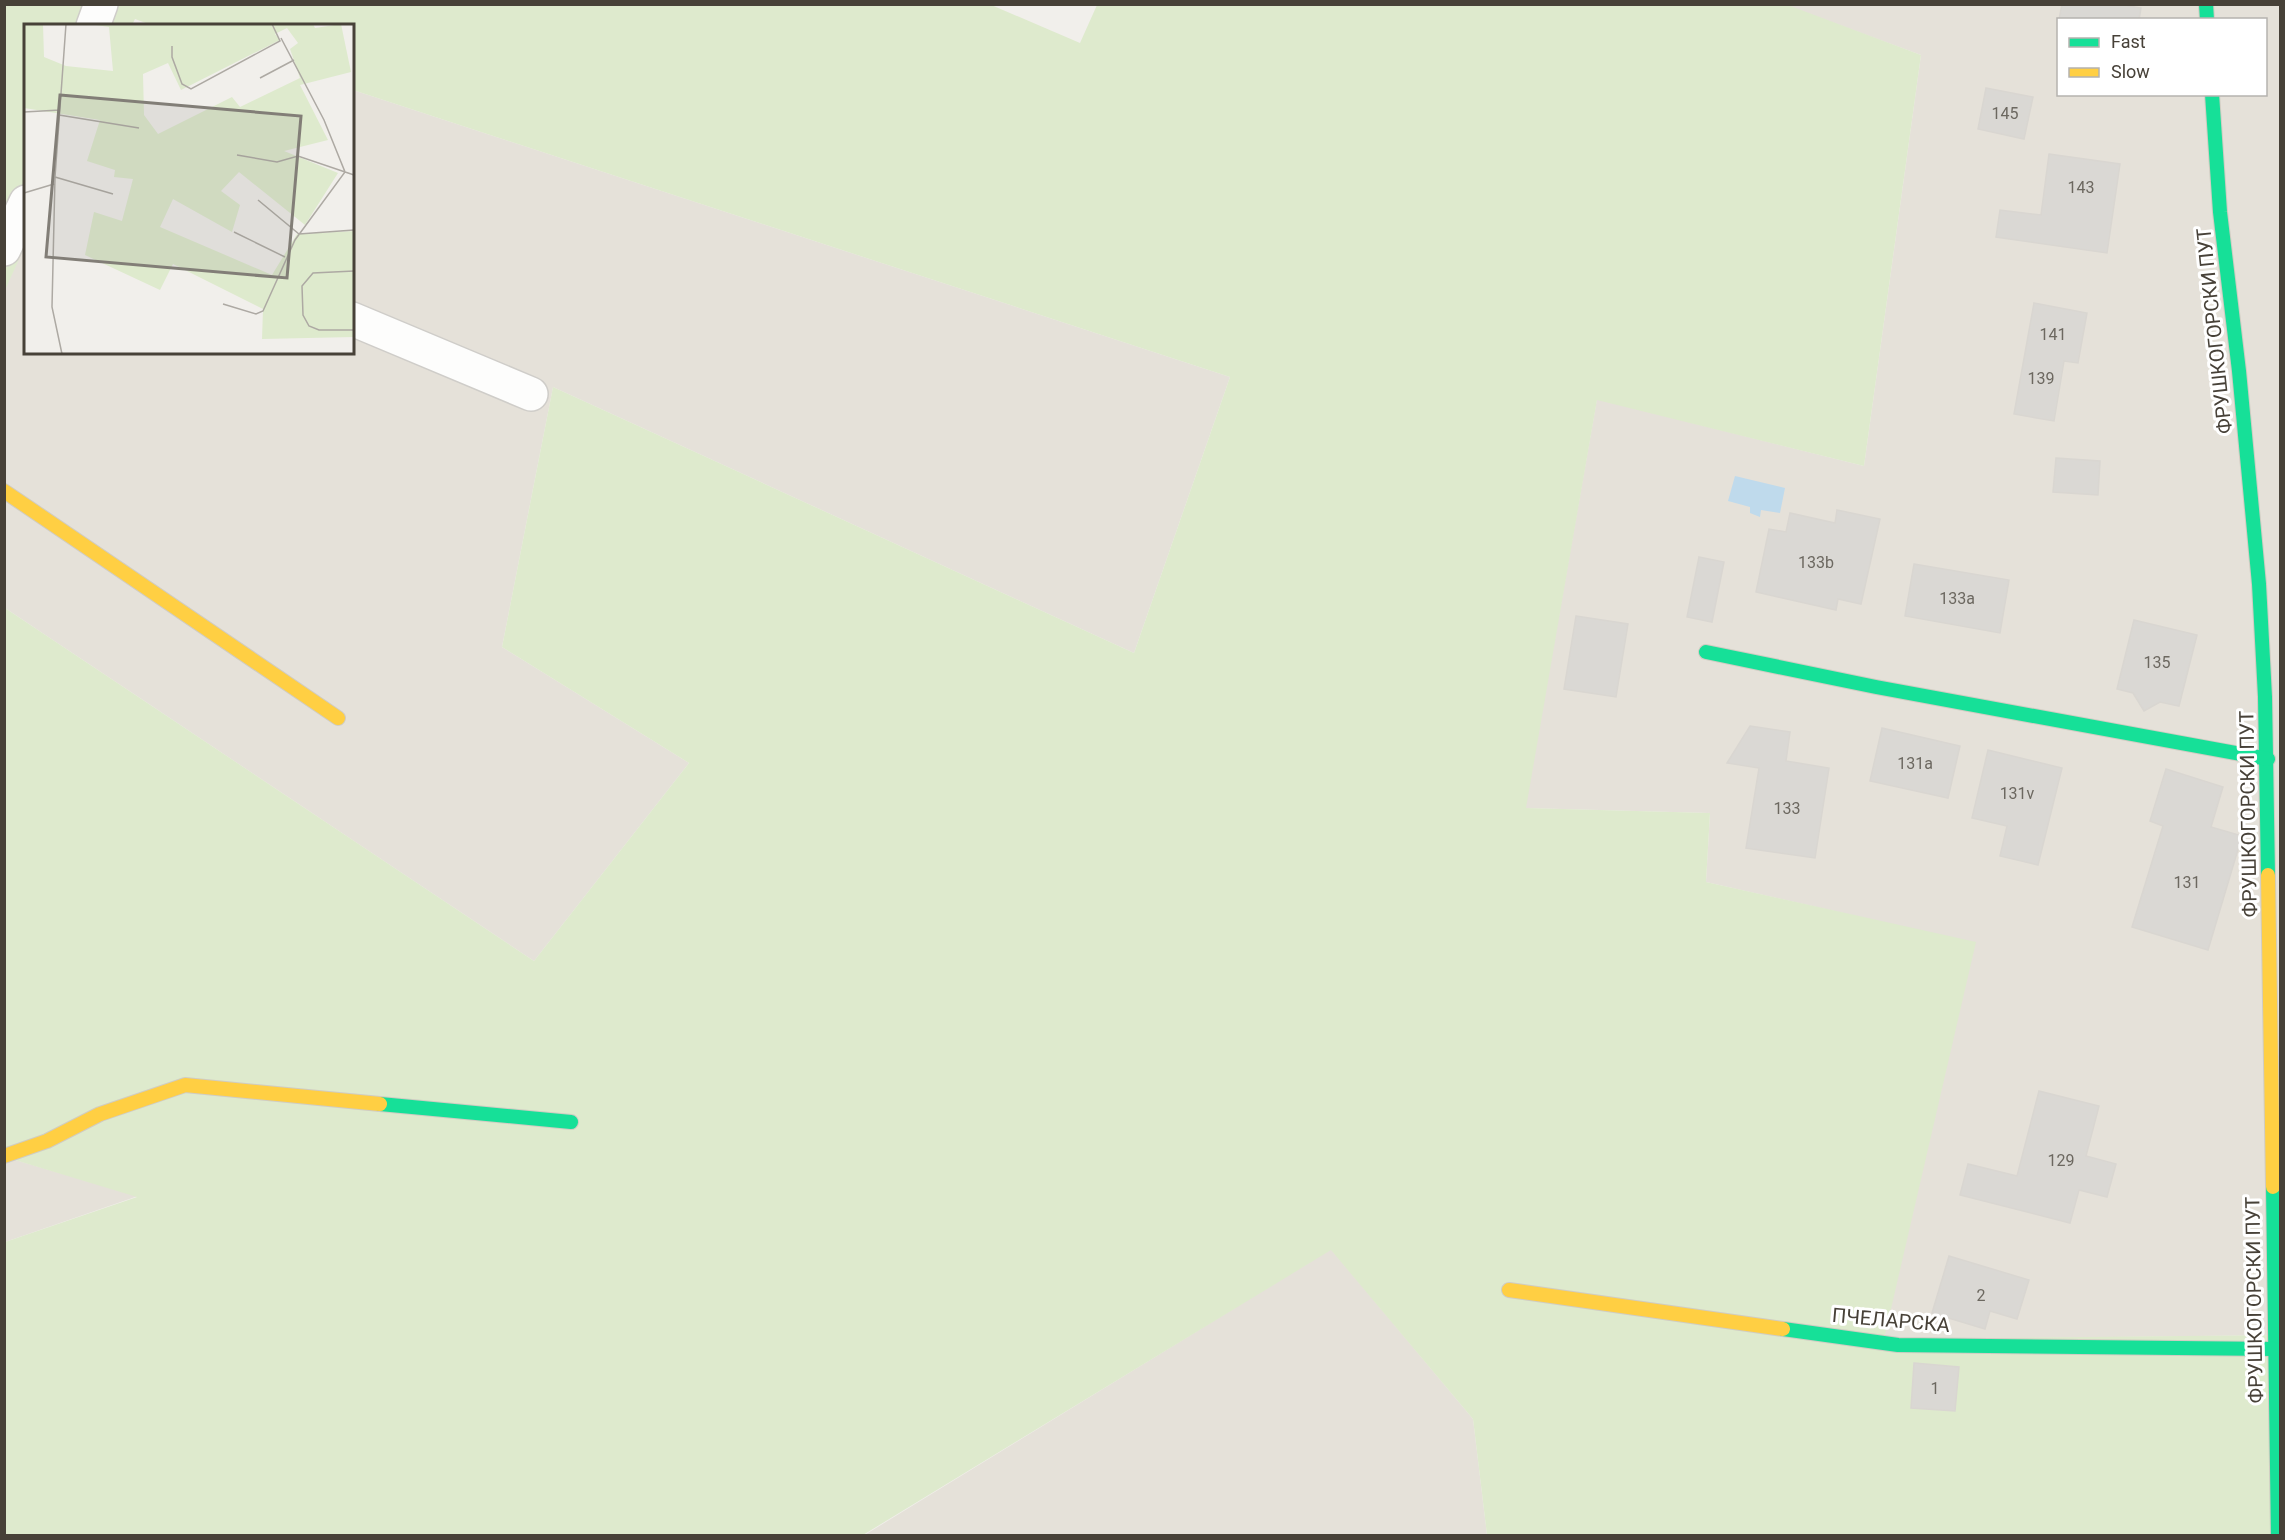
<svg xmlns="http://www.w3.org/2000/svg" width="2285" height="1540" viewBox="0 0 2285 1540" font-family="Roboto,sans-serif">
	<rect width="100%" height="100%" fill="#f1efeb"/>
	<g fill="#e5e1d9" fill-rule="evenodd">
		<path d="M1785 5H2280V1335L1883 1340 1975 943 1706 882 1710 813 1525 808 1597 399 1864 466 1921 55ZM2058 20H2266V94H2058Z"/>
		<path d="M353 90 1230 377 1134 653 553 387 502 647 689 763 534 961 5 608 4 290 25 246 26 352H352Z"/>
		<path d="M5 1157 138 1196 5 1242Z"/>
		<path d="M1331 1249 1473 1419 1487 1535 863 1536Z"/>
	</g>
	<path fill="#deeacd" d="M989 4 1080 43 1097 5 1785 4 1921 55 1864 466 1597 400 1526 808 1710 813 1706 882 1976 942 1884 1339 2280 1335V1535H1487L1473 1419 1331 1250 863 1535H5V1242L137 1197 5 1157V608L534 961 689 763 502 647 553 387 1134 653 1230 377 353 90 352 26H154L135 19 132 25 26 26 25 246 5 290V5Z"/>
	<path fill="#bfdaec" d="M1735 476 1785 488 1780 513 1761 510 1760 517 1750 513V507L1728 501Z"/>
	<g fill="#dad8d4" stroke="#d9d6d1" stroke-width="1.5">
		<path d="M2062 4H2118L2141 8 2139 20H2059Z"/>
		<path d="M1986 88 2033 97 2024 139 1978 129Z"/>
		<path d="M2049 154 2120 164 2107 253 1996 237 2000 210 2041 215Z"/>
		<path d="M2034 303 2087 313 2078 363 2064 361 2054 421 2014 414Z"/>
		<path d="M2056 458 2100 461 2098 495 2053 492Z"/>
		<path d="M1837 510 1880 519 1861 604 1838 599 1836 610 1756 592 1769 529 1786 532 1790 513 1835 523Z"/>
		<path d="M1699 557 1724 562 1712 622 1687 617Z"/>
		<path d="M1914 564 2009 580 2000 633 1905 616Z"/>
		<path d="M1576 616 1628 624 1616 697 1564 689Z"/>
		<path d="M2134 620 2197 635 2179 706 2160 702 2144 711 2133 693 2117 689Z"/>
		<path d="M1750 726 1790 732 1786 761 1829 768 1815 858 1746 848 1759 768 1727 763Z"/>
		<path d="M1882 728 1960 746 1948 798 1870 781Z"/>
		<path d="M1988 750 2062 768 2038 865 2000 856 2007 826 1972 818Z"/>
		<path d="M2166 769 2223 787 2211 827 2242 836 2208 950 2132 927 2163 826 2150 821Z"/>
		<path d="M2039 1091 2099 1106 2086 1156 2116 1164 2107 1197 2079 1190 2070 1223 1960 1195 1968 1164 2017 1176Z"/>
		<path d="M1949 1256 2029 1280 2017 1319 1990 1311 1985 1329 1932 1313Z"/>
		<path d="M1914 1363 1959 1367 1955 1411 1911 1408Z"/>
	</g>
	<g fill="none" stroke-linecap="round" stroke-linejoin="round">
		<g stroke="#cfcdc9" stroke-width="36">
			<g id="street">
				<path d="M93 26 101 4"/>
				<path d="M4 249 26 202"/>
				<path d="M352 319 531 394"/>
			</g>
		</g>
		<g stroke="#d0ccc2" stroke-width="16">
			<g id="fast">
				<path d="M2206 4 2207 20"/>
				<path d="M2212 94 2220 212 2239 371 2259 584 2265 697 2268 875"/>
				<path d="M1706 652 1876 687 2268 759"/>
				<path d="M380 1104 571 1122"/>
				<path d="M2273 1187 2278 1536"/>
				<path d="M1783 1329 1898 1345 2274 1349"/>
			</g>
		</g>
		<g stroke="#d0ccc2" stroke-width="16">
			<g id="slow">
				<path d="M4 491 338 718"/>
				<path d="M2268 875 2273 1187"/>
				<path d="M4 1156 47 1141 100 1114 185 1085 380 1104"/>
				<path d="M1509 1290 1783 1329"/>
			</g>
		</g>
		<use href="#street" stroke="#fdfdfc" stroke-width="33"/>
		<use href="#fast" stroke="#16e098" stroke-width="14"/>
		<use href="#slow" stroke="#ffcf43" stroke-width="14"/>
	</g>
	<g text-anchor="middle" stroke-width="6" stroke-linejoin="round" paint-order="stroke">
		<g font-size="16" fill="#6c6860">
			<text x="2005" y="119">145</text>
			<text x="2081" y="193">143</text>
			<text x="2053" y="340">141</text>
			<text x="2041" y="384">139</text>
			<text x="1816" y="568">133b</text>
			<text x="1957" y="604">133a</text>
			<text x="2157" y="668">135</text>
			<text x="1915" y="769">131a</text>
			<text x="2017" y="799">131v</text>
			<text x="1787" y="814">133</text>
			<text x="2187" y="888">131</text>
			<text x="2061" y="1166">129</text>
			<text x="1981" y="1301">2</text>
			<text x="1935" y="1394">1</text>
		</g>
		<g font-size="20" fill="#474138" stroke="#fff">
			<text transform="translate(2214 331) rotate(-96)" y="7">ФРУШКОГОРСКИ ПУТ</text>
			<text transform="translate(2248 814) rotate(-91)" y="7">ФРУШКОГОРСКИ ПУТ</text>
			<text transform="translate(2254 1300) rotate(-91)" y="7">ФРУШКОГОРСКИ ПУТ</text>
			<text transform="translate(1891 1320) rotate(5)" y="7">ПЧЕЛАРСКА</text>
		</g>
	</g>
	<g transform="translate(24 24)">
		<rect width="330" height="330" fill="#f1efeb"/>
		<path d="M0 0H19L20 33 42 42 89 47 85 3 65 0H289L291 4 317 0 327 48 276 61 304 116 260 127 314 149 281 201 215 148 197 167 216 181 208 208 149 175 136 203 248 251 273 210 330 207V313L238 315 239 285 149 240 136 266 61 231 70 188 98 197 109 155 90 153 91 146 63 137 76 96 0 84ZM263 4 274 19 266 25 276 54 216 83 208 73 134 110 120 91 119 50 144 39 157 66 256 16 251 10Z" fill="#deeacd" fill-rule="evenodd"/>
		<path fill="none" stroke="#ada9a3" stroke-width="1.5" d="M148 22V33L158 60 167 65 256 17 248 0M236 54 270 36M0 88 36 86M35 91 115 104M213 131 253 138 274 132 330 151M31 153 89 170M0 169 30 160M234 176 275 210 330 206M210 208 261 233M330 247 289 249 278 262 279 291 285 302 295 306H330M199 280 232 290 239 287 271 216 321 148 300 96 257 14M38 330 28 283 31 153 42 0"/>
		<path fill="#827e77" fill-opacity="0.15" stroke="#827e77" stroke-width="3" d="M36 71 277 92 263 254 22 233Z"/>
		<rect width="330" height="330" fill="none" stroke="#474138" stroke-width="3"/>
	</g>
	<rect width="2285" height="1540" fill="none" stroke="#474138" stroke-width="12"/>
	<rect x="2057" y="18" width="210" height="78" fill="#ffffff" stroke="#b5b3af" stroke-width="1.5"/>
	<rect x="2069" y="38" width="30" height="9" fill="#16e098" stroke="#b5b3af" stroke-width="1.5"/>
	<text x="2111" y="48" font-size="18" fill="#474138">Fast</text>
	<rect x="2069" y="68" width="30" height="9" fill="#ffcf43" stroke="#b5b3af" stroke-width="1.5"/>
	<text x="2111" y="78" font-size="18" fill="#474138">Slow</text>
</svg>
